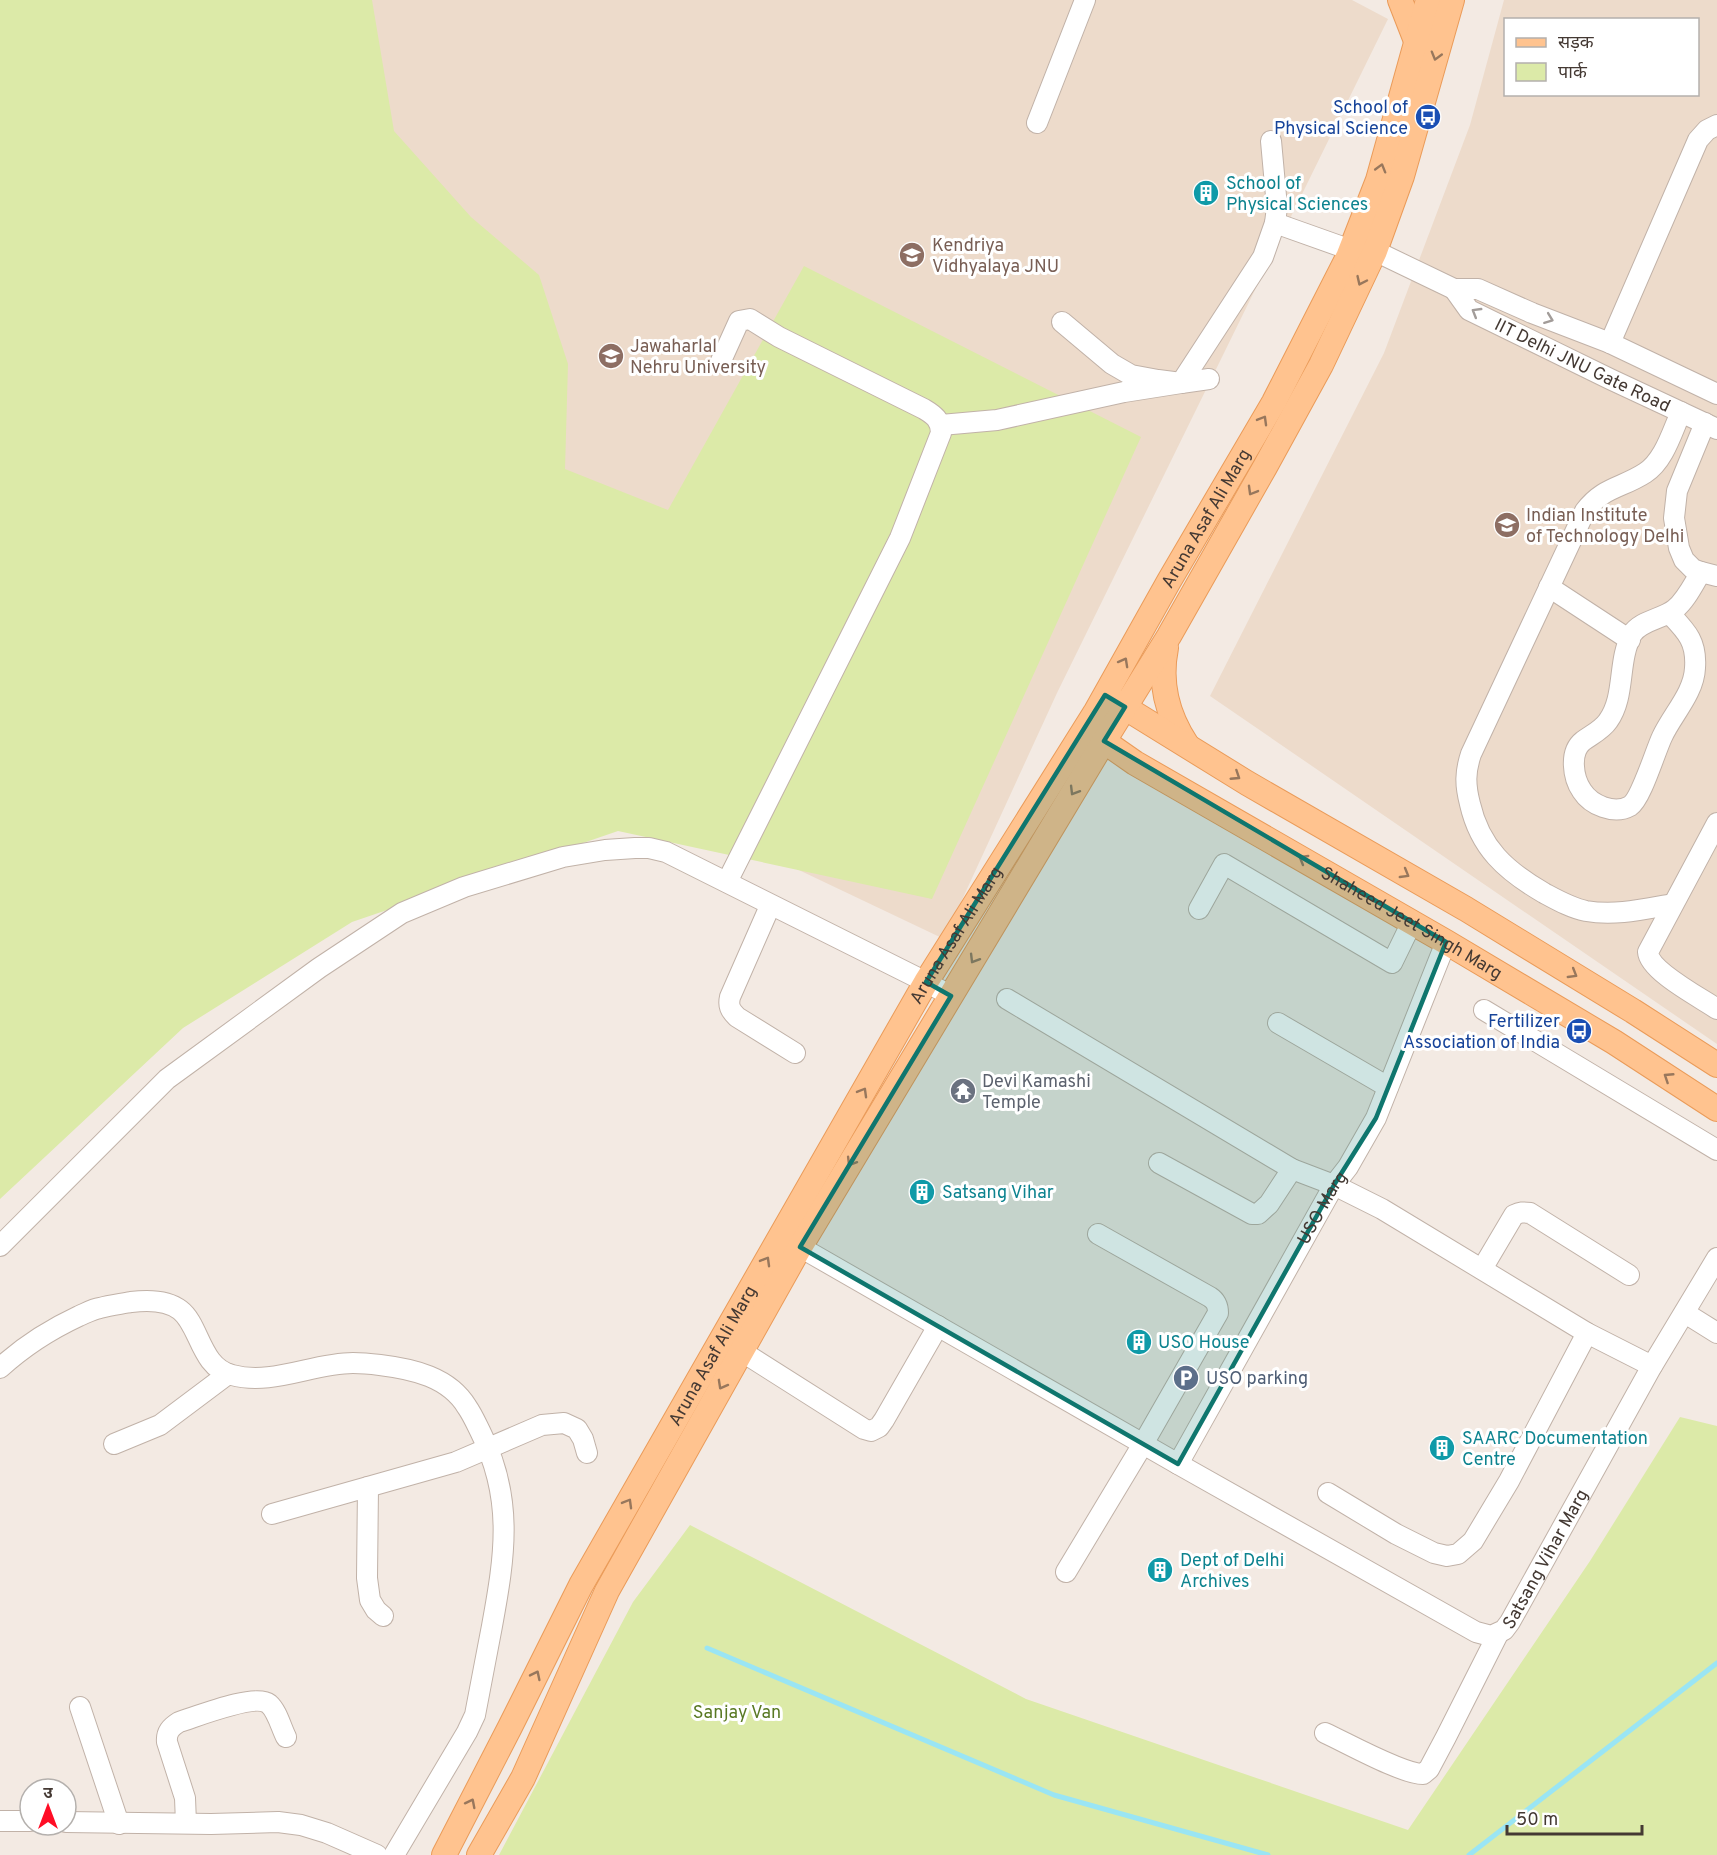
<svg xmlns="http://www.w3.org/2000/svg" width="1717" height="1855" viewBox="0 0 1717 1855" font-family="Overpass,'Noto Sans Devanagari',sans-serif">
	<rect width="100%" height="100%" fill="#f3eae3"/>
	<g fill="#eddbcb" fill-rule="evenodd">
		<path d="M0 0H1352L1388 19 1057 693 944 939 633 791Z"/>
		<path d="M1504 0H1717V1044L1210 696 1384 353 1470 125ZM1506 20H1698V94H1506Z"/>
	</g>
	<g fill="#dceaa8">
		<path d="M0 0H372L394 131 471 217 539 275 568 364 565 469 668 510 804 266 1141 437 932 899 618 831 352 922 183 1028 0 1199Z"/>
		<path d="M1680 1417 1717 1426V1855H499L633 1602 690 1525 1026 1699 1408 1830 1590 1561Z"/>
	</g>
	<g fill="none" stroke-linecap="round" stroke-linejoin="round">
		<g stroke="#9ae5f4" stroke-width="5">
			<path d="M707 1648 1054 1795 1268 1855"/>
			<path d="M1469 1855 1717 1663"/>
		</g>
		<g stroke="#c1b2a8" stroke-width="22">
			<g id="minor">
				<path d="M1037 123 1085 0"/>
				<path d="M1275 223 1351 250"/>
				<path d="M1375 251 1454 289H1478L1532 313 1610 343 1717 394"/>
				<path id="s1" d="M1454 289 1469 310 1610 379 1717 429"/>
				<path d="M1062 322 1112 364 1131 375 1158 380 1181 383 1209 379"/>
				<path d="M1610 343 1698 140 1707 130 1717 125"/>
				<path d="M720 363 739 321 750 319 779 337 924 409C934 415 941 420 941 433L900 538 727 882"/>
				<path d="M1705 423 1677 491 1674 518 1679 548 1684 560 1693 569 1701 572 1717 576"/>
				<path d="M941 425 997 420 1124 392 1181 383 1263 257 1275 223 1277 207 1271 141"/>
				<path d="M1549 587 1630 640"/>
				<path d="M1669 613C1686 631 1697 641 1695 668 1694 693 1672 715 1662 737 1655 752 1641 799 1630 806 1614 815 1591 805 1582 791 1573 778 1569 752 1583 741 1591 735 1602 730 1608 721 1626 696 1617 661 1632 634 1641 620 1663 619 1675 609 1686 600 1693 585 1701 572"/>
				<path d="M1717 823 1648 952C1649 971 1701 998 1717 1009"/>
				<path d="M1673 904C1644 909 1616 916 1586 911 1571 908 1557 900 1544 893 1506 871 1480 848 1470 804 1465 785 1465 772 1471 754L1585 511C1603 487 1622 488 1645 473 1664 461 1672 432 1681 412"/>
				<path d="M770 906 730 997C728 1006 730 1010 737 1017L795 1053"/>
				<path d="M1199 909 1224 864 1392 963 1412 922"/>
				<path d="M1007 999 1292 1169 1334 1185 1382 1209 1587 1333 1652 1366"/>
				<path d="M1484 1010 1717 1150"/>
				<path d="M1278 1023 1388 1087"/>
				<path d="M1159 1163 1252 1214H1258L1269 1204 1292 1169"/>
				<path d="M0 1246 167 1079 319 968 402 913 464 887 563 857 605 850 635 848H649L666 852 926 982 951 996"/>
				<path id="s2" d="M800 1247 1178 1464 1476 1632 1491 1636 1504 1630 1510 1622 1652 1366 1717 1258"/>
				<path d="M1482 1269 1514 1215C1520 1212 1523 1212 1530 1213L1629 1275"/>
				<path d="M1685 1313 1717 1333"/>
				<path d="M741 1351 864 1429 871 1431 879 1427 884 1420 938 1326"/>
				<path d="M0 1368C24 1346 49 1330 79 1316 86 1313 93 1309 100 1308 110 1305 121 1304 131 1302 147 1300 167 1300 180 1310 200 1325 200 1367 232 1375 272 1386 313 1363 353 1363 362 1363 372 1364 380 1365 413 1369 449 1377 467 1407 472 1414 476 1423 480 1431 514 1498 505 1555 492 1626 486 1656 481 1685 475 1715L467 1732 394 1855"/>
				<path d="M114 1444 160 1425 228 1374"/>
				<path id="s3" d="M1178 1464 1334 1185 1348 1167 1376 1118 1446 942"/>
				<path d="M368 1487 367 1578 370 1600 376 1610 383 1616"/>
				<path d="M1328 1493 1396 1534 1434 1553 1447 1556 1458 1554 1473 1541 1509 1481 1587 1333"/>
				<path d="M272 1514 456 1462 542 1425 564 1423 577 1429 583 1439 587 1453"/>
				<path d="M1066 1572 1143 1444 1218 1313C1218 1305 1216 1301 1210 1297L1098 1234"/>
				<path d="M80 1707 119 1824"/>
				<path d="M1325 1733C1347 1743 1402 1774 1423 1774L1429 1769 1446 1737 1498 1634"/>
				<path d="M0 1821H30"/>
				<path d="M66 1822 211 1824 278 1822 301 1825 327 1833 377 1855"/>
				<path d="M186 1823 185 1798 167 1742C166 1732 171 1727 179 1722 196 1717 255 1693 269 1704 277 1711 281 1727 286 1737"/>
			</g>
		</g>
		<g stroke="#ea9b59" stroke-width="26">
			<g id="major">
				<path d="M1400 0 1416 41"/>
				<path d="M1166 648C1159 683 1167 715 1187 745"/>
				<path d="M1111 699 1247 783 1466 909 1633 1011 1717 1065"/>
				<path id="s4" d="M1092 733 1135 763 1446 942 1614 1042 1717 1109"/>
				<path id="s5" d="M444 1855 510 1727 581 1585 926 982 1095 713 1169 581 1274 402 1348 257 1378 180 1428 0"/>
				<path d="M479 1855 523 1778 607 1591 800 1247 1104 741 1169 636 1265 467 1321 365 1375 251 1402 176 1452 0"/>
			</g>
		</g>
		<use href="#minor" stroke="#fff" stroke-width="20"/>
		<use href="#major" stroke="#ffc38f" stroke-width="24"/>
	</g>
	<defs><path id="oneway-chevron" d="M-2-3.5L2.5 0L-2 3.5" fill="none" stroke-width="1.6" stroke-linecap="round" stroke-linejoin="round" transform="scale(1.5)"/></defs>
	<g stroke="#98775c">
		<use href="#oneway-chevron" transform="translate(1436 56) rotate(106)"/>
		<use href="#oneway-chevron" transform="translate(1381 168) rotate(-74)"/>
		<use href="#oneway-chevron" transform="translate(1361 281) rotate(115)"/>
		<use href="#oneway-chevron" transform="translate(1263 420) rotate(-60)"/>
		<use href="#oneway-chevron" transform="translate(1252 491) rotate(120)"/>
		<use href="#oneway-chevron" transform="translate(1124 662) rotate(-61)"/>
		<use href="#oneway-chevron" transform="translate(1236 776) rotate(33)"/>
		<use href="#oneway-chevron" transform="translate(1074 791) rotate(121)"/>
		<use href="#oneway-chevron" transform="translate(1303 859) rotate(-150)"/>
		<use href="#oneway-chevron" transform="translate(1405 874) rotate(30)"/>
		<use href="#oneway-chevron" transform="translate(974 959) rotate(121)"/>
		<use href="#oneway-chevron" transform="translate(1573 974) rotate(31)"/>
		<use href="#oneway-chevron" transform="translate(1668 1077) rotate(-147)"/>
		<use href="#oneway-chevron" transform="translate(863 1092) rotate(-60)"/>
		<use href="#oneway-chevron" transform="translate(851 1162) rotate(121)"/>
		<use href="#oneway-chevron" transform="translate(766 1261) rotate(-60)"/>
		<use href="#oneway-chevron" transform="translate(722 1385) rotate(119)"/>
		<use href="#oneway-chevron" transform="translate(628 1503) rotate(-60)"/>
		<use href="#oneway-chevron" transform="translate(536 1675) rotate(-64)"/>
		<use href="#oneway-chevron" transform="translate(471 1803) rotate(-63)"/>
	</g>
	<g stroke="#a29c99">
		<use href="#oneway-chevron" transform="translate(1476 312) rotate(-149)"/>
		<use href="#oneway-chevron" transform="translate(1549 319) rotate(21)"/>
	</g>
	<path fill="#0f766e" fill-opacity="0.2" stroke="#0f766e" stroke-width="4.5" stroke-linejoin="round" d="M1105 695 1125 707 1104 741 1446 942 1376 1118 1334 1185 1178 1464 800 1247 951 996 926 982Z"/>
	<defs>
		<g id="bus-disc" transform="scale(1.35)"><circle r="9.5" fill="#1a4fb4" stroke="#fff"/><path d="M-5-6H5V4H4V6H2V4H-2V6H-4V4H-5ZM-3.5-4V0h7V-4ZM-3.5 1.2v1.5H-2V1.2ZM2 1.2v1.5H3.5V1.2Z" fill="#fff"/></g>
		<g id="building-disc" transform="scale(1.35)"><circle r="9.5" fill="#0f9aa8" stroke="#fff"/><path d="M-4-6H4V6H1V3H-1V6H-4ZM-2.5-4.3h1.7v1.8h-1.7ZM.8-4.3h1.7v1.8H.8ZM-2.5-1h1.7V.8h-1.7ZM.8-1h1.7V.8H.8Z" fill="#fff"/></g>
		<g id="school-disc" transform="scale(1.35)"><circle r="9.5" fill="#8d6e63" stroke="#fff"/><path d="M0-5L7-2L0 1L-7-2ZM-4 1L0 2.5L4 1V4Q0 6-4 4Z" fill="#fff"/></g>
		<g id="university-disc" transform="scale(1.35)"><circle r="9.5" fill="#8d6e63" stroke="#fff"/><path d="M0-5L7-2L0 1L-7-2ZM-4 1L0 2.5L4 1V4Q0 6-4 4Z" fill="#fff"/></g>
		<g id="temple-disc" transform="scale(1.35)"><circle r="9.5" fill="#6b7280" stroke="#fff"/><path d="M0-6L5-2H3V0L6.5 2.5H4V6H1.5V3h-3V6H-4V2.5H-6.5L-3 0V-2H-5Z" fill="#fff"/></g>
		<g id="parking-disc" transform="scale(1.35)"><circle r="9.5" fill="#5c6f8a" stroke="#fff"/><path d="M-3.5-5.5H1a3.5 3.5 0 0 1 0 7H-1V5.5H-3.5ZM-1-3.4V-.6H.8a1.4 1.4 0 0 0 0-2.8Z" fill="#fff"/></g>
	</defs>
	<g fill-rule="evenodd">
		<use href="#bus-disc" x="1428" y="117"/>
		<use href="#building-disc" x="1206" y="193"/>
		<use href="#school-disc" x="912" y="255"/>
		<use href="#university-disc" x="611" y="356"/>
		<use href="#university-disc" x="1507" y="525"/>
		<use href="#bus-disc" x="1579" y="1031"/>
		<use href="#temple-disc" x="963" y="1091"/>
		<use href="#building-disc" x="922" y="1192"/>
		<use href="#building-disc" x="1139" y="1342"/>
		<use href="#parking-disc" x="1186" y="1378"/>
		<use href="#building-disc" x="1442" y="1448"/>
		<use href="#building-disc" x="1160" y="1570"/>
	</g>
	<g text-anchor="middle" stroke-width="6" stroke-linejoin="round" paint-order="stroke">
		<g font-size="18" fill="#164399" stroke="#fff" text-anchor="end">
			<text x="1408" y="113">School of<tspan x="1408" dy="21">Physical Science</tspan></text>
			<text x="1560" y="1027">Fertilizer<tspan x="1560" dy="21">Association of India</tspan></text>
		</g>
		<g font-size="18" fill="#0d838f" stroke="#fff" text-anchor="start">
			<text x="1226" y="189">School of<tspan x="1226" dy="21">Physical Sciences</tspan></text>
			<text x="942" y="1198">Satsang Vihar</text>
			<text x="1158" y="1348">USO House</text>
			<text x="1462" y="1444">SAARC Documentation<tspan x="1462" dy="21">Centre</tspan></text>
			<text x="1180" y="1566">Dept of Delhi<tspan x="1180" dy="21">Archives</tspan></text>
		</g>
		<g font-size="18" fill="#785e54" stroke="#fff" text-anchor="start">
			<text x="932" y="251">Kendriya<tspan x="932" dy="21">Vidhyalaya JNU</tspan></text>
			<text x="630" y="352">Jawaharlal<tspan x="630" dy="21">Nehru University</tspan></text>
			<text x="1526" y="521">Indian Institute<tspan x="1526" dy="21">of Technology Delhi</tspan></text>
		</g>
		<g font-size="18" fill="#443933" stroke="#fff">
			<text dy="6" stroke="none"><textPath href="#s1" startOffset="152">IIT Delhi JNU Gate Road</textPath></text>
			<text dy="6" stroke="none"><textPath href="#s5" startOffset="1539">Aruna Asaf Ali Marg</textPath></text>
			<text dy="6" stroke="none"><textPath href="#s4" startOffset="372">Shaheed Jeet Singh Marg</textPath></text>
			<text dy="6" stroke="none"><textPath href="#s5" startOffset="1053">Aruna Asaf Ali Marg</textPath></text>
			<text dy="6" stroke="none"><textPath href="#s3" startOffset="294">USO Marg</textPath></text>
			<text dy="6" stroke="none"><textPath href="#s5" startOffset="567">Aruna Asaf Ali Marg</textPath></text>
			<text dy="6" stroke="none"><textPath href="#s2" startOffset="890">Satsang Vihar Marg</textPath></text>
		</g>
		<g font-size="18" fill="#5b616d" stroke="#fff" text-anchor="start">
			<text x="982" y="1087">Devi Kamashi<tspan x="982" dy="21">Temple</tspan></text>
		</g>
		<g font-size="18" fill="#4e5e75" stroke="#fff" text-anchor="start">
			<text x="1206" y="1384">USO parking</text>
		</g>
		<g font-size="18" fill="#597923" stroke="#fff">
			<text x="737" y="1718">Sanjay Van</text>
		</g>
	</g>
	<rect x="1504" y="18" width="195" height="78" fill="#ffffff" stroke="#b4b0ad" stroke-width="1.5"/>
	<rect x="1516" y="38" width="30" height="9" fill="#ffc38f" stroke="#b4b0ad" stroke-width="1.5"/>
	<text x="1558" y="48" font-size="18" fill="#443933">सड़क</text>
	<rect x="1516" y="63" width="30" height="18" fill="#dceaa8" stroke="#b4b0ad" stroke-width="1.5"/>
	<text x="1558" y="78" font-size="18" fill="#443933">पार्क</text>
	<g transform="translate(48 1807)"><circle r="28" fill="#ffffff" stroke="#b4b0ad" stroke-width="1.5"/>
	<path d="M0-4.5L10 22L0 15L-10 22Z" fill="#ff0d25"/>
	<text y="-9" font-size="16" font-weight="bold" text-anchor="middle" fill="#443933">उ</text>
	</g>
	<path d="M1507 1825v9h135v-9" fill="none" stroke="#443933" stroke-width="3"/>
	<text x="1516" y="1825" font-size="18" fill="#443933" stroke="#ffffff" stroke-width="4.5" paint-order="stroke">50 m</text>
</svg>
